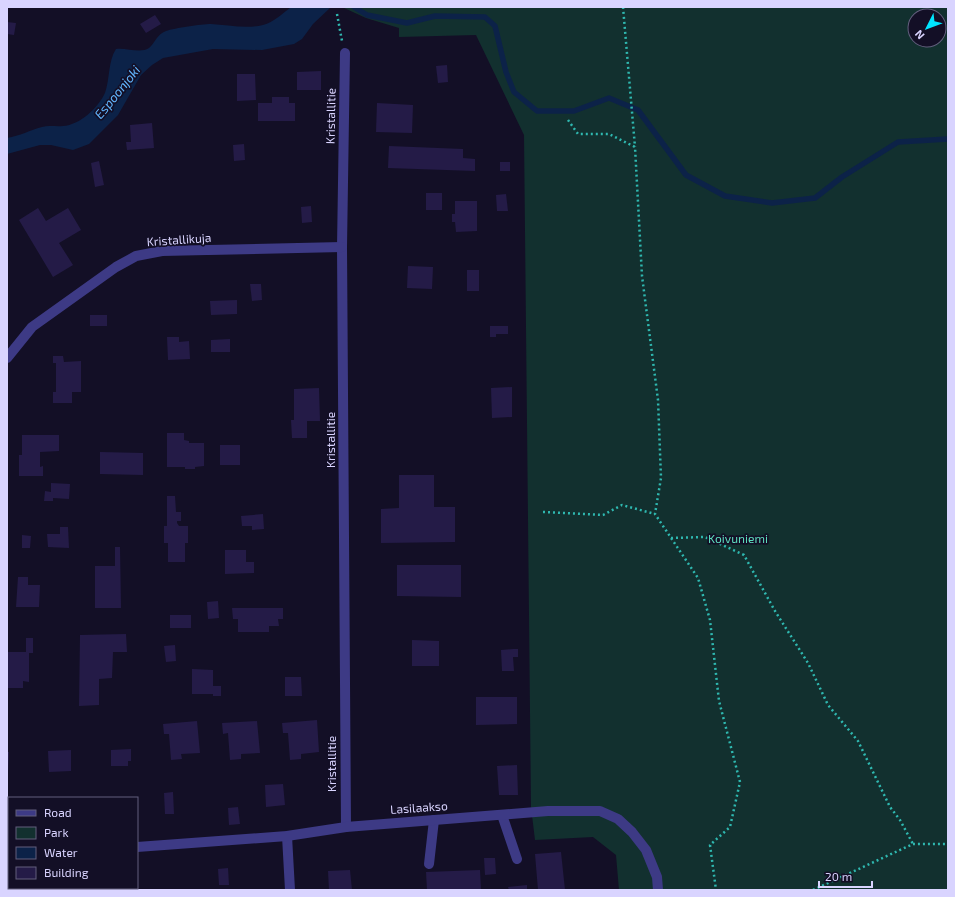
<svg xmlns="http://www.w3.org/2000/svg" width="955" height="897" viewBox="0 0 955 897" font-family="'Exo 2',sans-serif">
	<rect width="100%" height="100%" fill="#130f26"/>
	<path fill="#12302f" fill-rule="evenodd" d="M342 7H948V890H619L616 855 593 837 535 840 531 807 524 135 476 35 399 37V28L366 18ZM915 16H939V40H915Z"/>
	<path fill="#0c2248" d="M291 7H331L313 24 302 39 294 44 262 50 213 49 163 58 152 65 141 75 118 115 89 144 73 150 51 145H40L7 154V138C20 136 30 130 42 127 49 125 56 127 63 126 80 125 98 108 105 93 110 79 108 61 116 49 125 47 140 54 149 48 155 43 157 34 166 31 175 28 201 24 211 24 227 25 247 29 263 25 274 22 282 14 291 7Z"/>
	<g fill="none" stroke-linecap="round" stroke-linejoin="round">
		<path stroke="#0c2248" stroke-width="5.5" d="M354 7 367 15 407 23 435 16 485 17 495 26 506 72 514 92 537 111H574L609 98 638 110 686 175 725 196 772 203 815 198 842 177 898 142 948 139"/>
	</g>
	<g fill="#241b47">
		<path d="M155 15 161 24 146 33 140 24Z"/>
		<path d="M7 22 16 23 14 35 7 34Z"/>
		<path d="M447 65 448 82 438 83 436 66Z"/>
		<path d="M321 71V90H297V72Z"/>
		<path d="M237 74H255L256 100 237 101Z"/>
		<path d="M272 97H289V103H295V121H258V103H272Z"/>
		<path d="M377 103 413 105 412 133 376 132Z"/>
		<path d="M152 123 154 148 127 150 126 142H131L130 125Z"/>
		<path d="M244 144 245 160 234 161 233 145Z"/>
		<path d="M389 146 463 149V158L475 159V171L388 168Z"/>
		<path d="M99 161 104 185 95 187 91 163Z"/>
		<rect x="500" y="162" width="10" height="9"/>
		<rect x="426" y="193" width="16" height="17"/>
		<path d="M506 194 508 211H497L496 195Z"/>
		<path d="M455 201H477V231L456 232 455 222H452V214H455Z"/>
		<path d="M311 206 312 222 302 223 301 207Z"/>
		<path d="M38 208 46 221 68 208 81 230 59 243 73 265 53 277 19 220Z"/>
		<path d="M408 266 433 267 432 289 407 288Z"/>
		<rect x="467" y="270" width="12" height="21"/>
		<path d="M250 284H261L262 300 252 301Z"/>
		<path d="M237 300V314L211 315 210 301Z"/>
		<rect x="90" y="315" width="17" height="11"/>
		<path d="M490 326H508V334H496V337H490Z"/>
		<path d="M167 337H179V342L189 341 190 359 168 360Z"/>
		<path d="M230 339V352H211V340Z"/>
		<path d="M53 356H63L64 362 81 361V392H72V403H53V392H56V363H53Z"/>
		<path d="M512 387V417L492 418 491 388Z"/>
		<path d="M319 388 320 421H307V438H292L291 420H294V389Z"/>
		<path d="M167 433H184V440L189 441V443H204V466L195 467V469H185V467H167Z"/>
		<path d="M22 435H59V451L40 452V467L43 466V476H19V455H22Z"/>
		<rect x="220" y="445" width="20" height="20"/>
		<path d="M100 452 143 453V475L100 474Z"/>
		<path d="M399 475H434V507H455V542L381 543V509L399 508Z"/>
		<path d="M51 483 70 484 69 499 53 498V501H44L45 491 51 492Z"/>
		<path d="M167 496H175L176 512H181V521H177V523L179 526H188V543H185V562H168V543H164V526H167Z"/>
		<path d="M263 514 264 529 252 530V526H242L241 516Z"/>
		<path d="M60 527H68L69 548 48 547 47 534H60Z"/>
		<path d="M22 535 31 536 30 548H22Z"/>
		<path d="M115 547H120L121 608H95V566H115Z"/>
		<path d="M225 550H246V562H254V573L225 574Z"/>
		<path d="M397 565H461V597L397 596Z"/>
		<path d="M18 577H28V585H40L39 607H16Z"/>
		<path d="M218 601 219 618 208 619 207 602Z"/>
		<path d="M232 608H283V619H278L279 626H269V632H238V619H233Z"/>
		<rect x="170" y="615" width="21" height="13"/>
		<path d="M126 634 127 652H113L112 678 99 679V705L79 706 80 635Z"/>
		<path d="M26 638H33V653H29V682L23 681V688H7V652H26Z"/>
		<path d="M412 640 439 641V666H412Z"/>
		<path d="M175 645 176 661 166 662 164 646Z"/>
		<path d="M513 649H518V657H513L514 671H502L501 650Z"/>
		<path d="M192 669 213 670V686H221V696H213V694H192Z"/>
		<path d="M285 677H301L302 696H285Z"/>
		<path d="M476 697H517V724L476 725Z"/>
		<path d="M317 720 319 752 301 754V759L290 760 288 733H283L282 723Z"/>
		<path d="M197 721 200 753 181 754 182 759 171 760 169 734H164L163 724Z"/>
		<path d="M257 721 260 753 241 754V759L230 760 228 733 223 734 222 723Z"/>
		<path d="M131 749V761H128V766H111V750Z"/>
		<path d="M71 750V771L49 772 48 751Z"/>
		<path d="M7 752H9L8 773H7Z"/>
		<path d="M517 765 518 795H499L497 766Z"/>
		<path d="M283 784 285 805 266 807 265 785Z"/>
		<path d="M173 792 174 814H165L164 793Z"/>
		<path d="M238 807 240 824 229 825 228 808Z"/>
		<path d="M561 852 565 890H538L535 854Z"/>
		<path d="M484 858H495L496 874 485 875Z"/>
		<path d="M228 868 229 885H219L218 869Z"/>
		<path d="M350 870 352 890H329L328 871Z"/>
		<path d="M480 870 481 890H427L426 872Z"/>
		<path d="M527 885V890H509L508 887Z"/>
	</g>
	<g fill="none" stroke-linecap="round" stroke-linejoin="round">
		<g stroke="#2fb8b0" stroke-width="2.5" stroke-dasharray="2 3" stroke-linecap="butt">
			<path d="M623 7 635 147"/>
			<path d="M337 14 342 41"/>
			<path d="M568 120 578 134H609L635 147 642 276 658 400 661 478 655 514 698 578 710 620 719 701 740 782 730 827 710 845 716 890"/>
			<path d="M543 512 603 515 622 505 655 514"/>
			<path d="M671 538 705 537 744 555 775 611 808 663 828 705 858 741 890 807 900 820 913 844"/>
			<path d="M813 890 913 844H948"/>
		</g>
		<g stroke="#3d3a85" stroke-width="10">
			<path d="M502 815 517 859"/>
			<path d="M429 864 434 820"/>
		</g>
		<g stroke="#3d3a85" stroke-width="10">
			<path d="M345 53 342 247 346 827"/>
			<path d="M7 358 32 327 116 267 136 256 162 251 342 247"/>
			<path d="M287 836 290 890"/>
			<path d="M137 847 287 836 346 827 548 811H600L618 819 632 832 646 850 657 877 658 890"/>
			<path d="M7 856H9"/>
			<path d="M118 888V890"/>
		</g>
	</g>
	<g text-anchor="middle" stroke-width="3.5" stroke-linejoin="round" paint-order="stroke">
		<g font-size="12" fill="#d9d4ff" stroke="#130f26">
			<text transform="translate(331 116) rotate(-89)" y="4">Kristallitie</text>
			<text transform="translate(179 240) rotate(-4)" y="4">Kristallikuja</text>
			<text transform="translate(331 440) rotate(-90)" y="4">Kristallitie</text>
			<text transform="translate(332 764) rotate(-90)" y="4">Kristallitie</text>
			<text transform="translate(419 808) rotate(-4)" y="4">Lasilaakso</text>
		</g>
		<g font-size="12" fill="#5fe0c0" stroke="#130f26">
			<text x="738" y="543">Koivuniemi</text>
		</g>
		<g font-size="13" font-style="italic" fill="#62b6ff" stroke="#130f26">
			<text transform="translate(117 92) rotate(-51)" y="5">Espoonjoki</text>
		</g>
	</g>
	<rect width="955" height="897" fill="none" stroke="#d9d4ff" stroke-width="16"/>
	<rect x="8" y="797" width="130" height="92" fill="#130f26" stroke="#625e7d"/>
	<rect x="16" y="810" width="20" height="6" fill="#3d3a85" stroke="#625e7d"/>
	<text x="44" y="817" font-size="12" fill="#d9d4ff">Road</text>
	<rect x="16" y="827" width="20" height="12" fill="#12302f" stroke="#625e7d"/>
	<text x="44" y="837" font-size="12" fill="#d9d4ff">Park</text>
	<rect x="16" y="847" width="20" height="12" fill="#0c2248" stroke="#625e7d"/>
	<text x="44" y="857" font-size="12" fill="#d9d4ff">Water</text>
	<rect x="16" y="867" width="20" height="12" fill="#241b47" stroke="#625e7d"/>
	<text x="44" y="877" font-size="12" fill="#d9d4ff">Building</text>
	<g transform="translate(927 28) rotate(228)"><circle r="19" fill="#130f26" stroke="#625e7d"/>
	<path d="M0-3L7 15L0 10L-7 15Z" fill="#00e5ff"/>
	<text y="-6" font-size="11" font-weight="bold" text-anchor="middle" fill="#d9d4ff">N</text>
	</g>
	<path d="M819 881v6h53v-6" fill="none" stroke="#d9d4ff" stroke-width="2"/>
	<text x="825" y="881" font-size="12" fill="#d9d4ff" stroke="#130f26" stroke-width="3" paint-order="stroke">20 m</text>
</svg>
